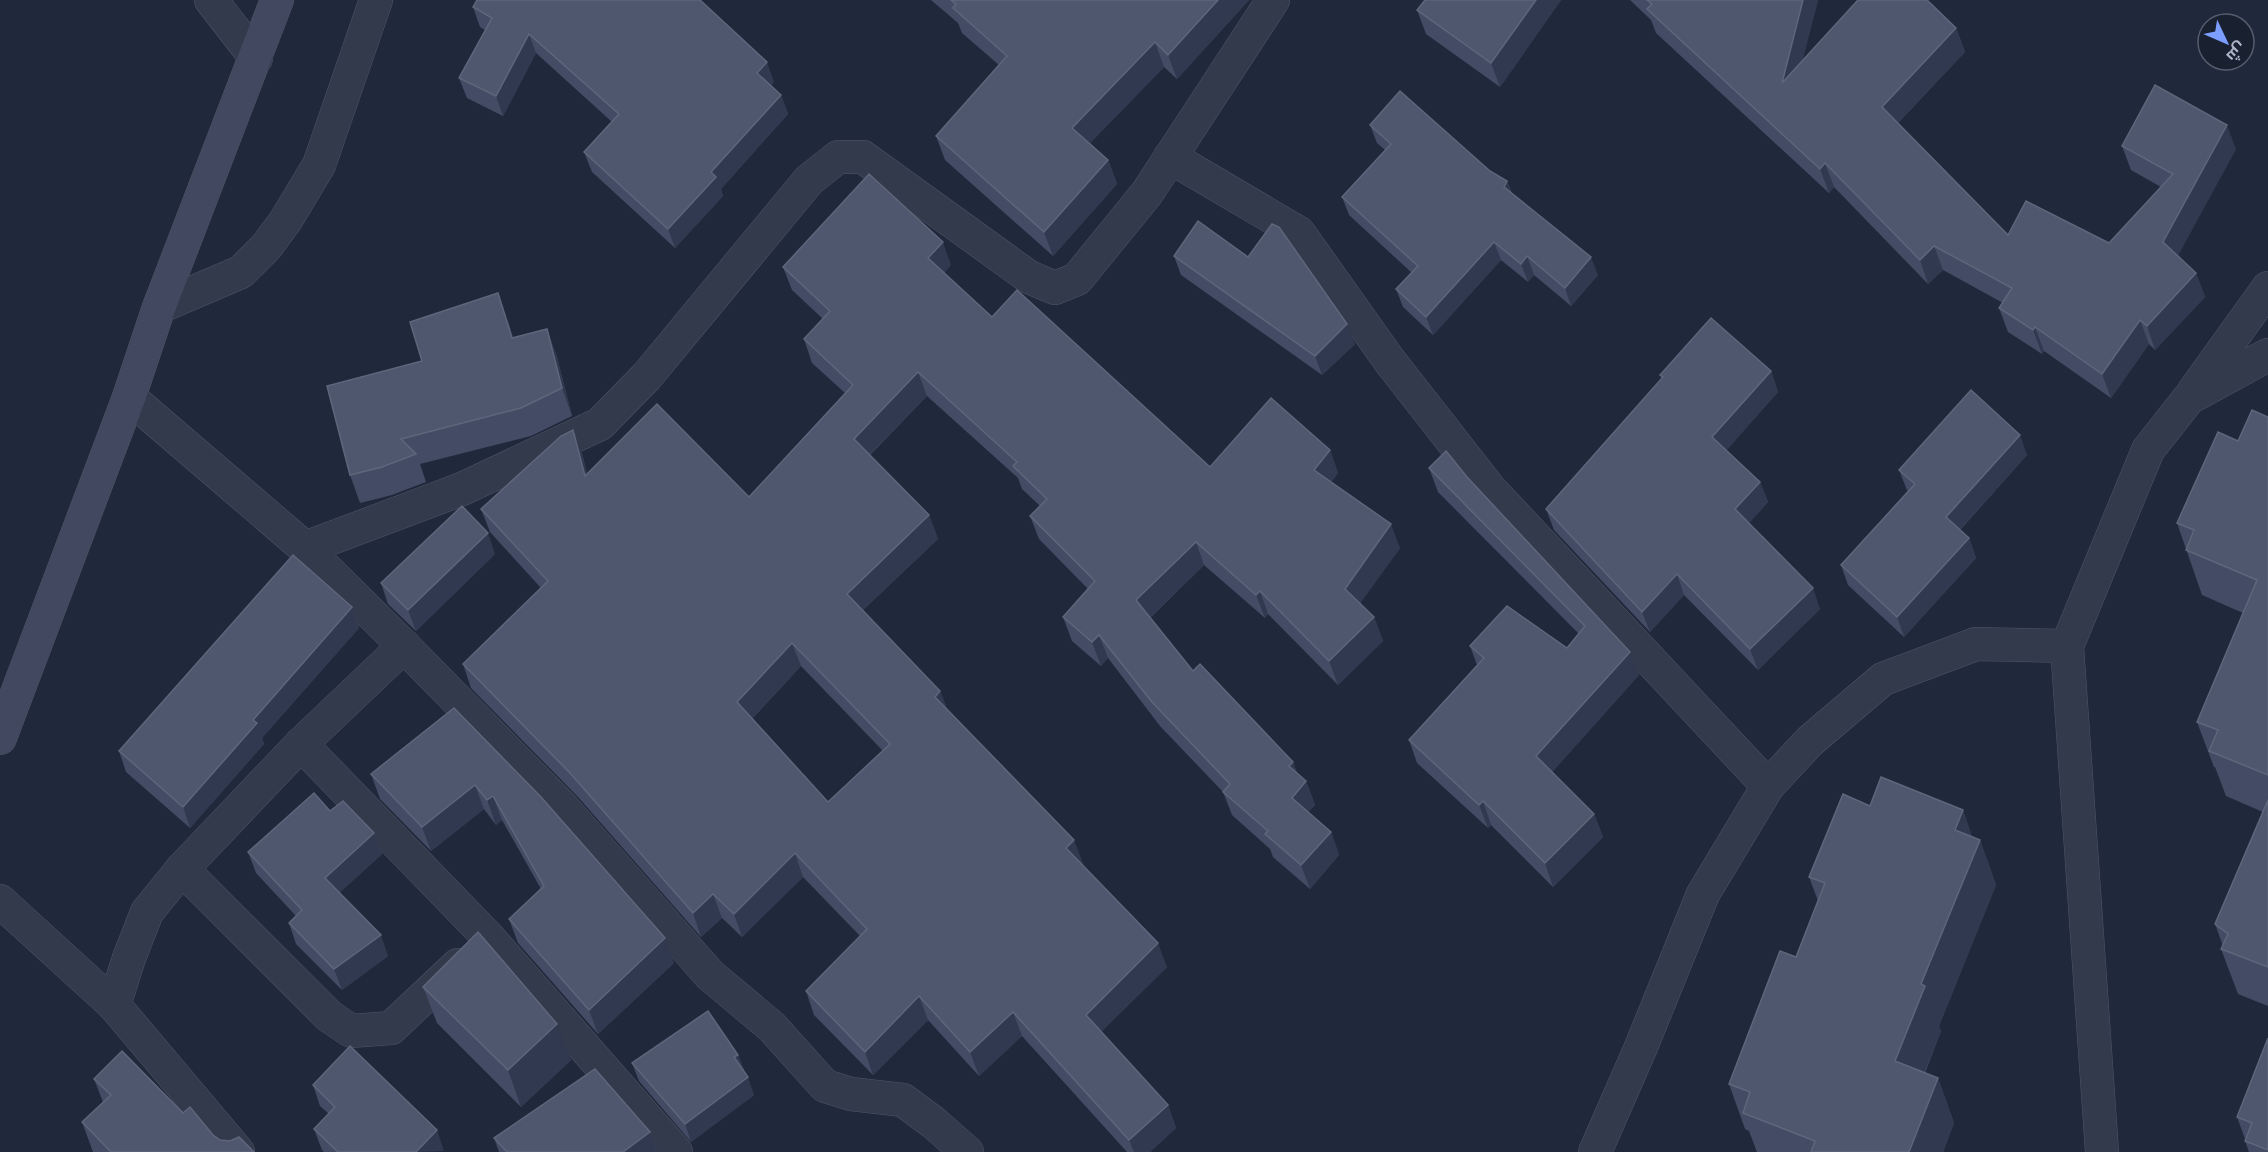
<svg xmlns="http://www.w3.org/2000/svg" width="2268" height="1152" viewBox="0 0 2268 1152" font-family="'Open Sans',Cairo,sans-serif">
	<rect width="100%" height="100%" fill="#20283b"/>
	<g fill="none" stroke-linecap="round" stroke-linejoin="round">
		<g stroke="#4e5566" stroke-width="34">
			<g id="minor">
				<path d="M211 0 256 58"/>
				<path d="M1170 157 1299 233 1389 360 1489 488 1768 786"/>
				<path d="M159 307 241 272 266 247 286 220 319 165 376 0"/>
				<path d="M2194 391 2268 288"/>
				<path d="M129 397 305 548 404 646 564 809 710 975 772 1027 825 1086 851 1094 903 1100 934 1123 967 1152"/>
				<path d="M305 548 462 489 600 424 647 376 809 180 838 157H863L1029 277 1055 288 1077 279 1147 193 1273 0"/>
				<path d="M301 744 488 937 676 1152"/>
				<path d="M182 869 329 1016 351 1031 391 1028 458 965"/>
				<path d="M0 901 114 1005 238 1152"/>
				<path d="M114 1005 129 958 147 912 182 869 301 744 404 646"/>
				<path d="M1595 1152 1641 1047 1703 894 1768 786 1810 741 1883 679 1976 644 2067 646"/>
				<path d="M2102 1152 2067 646 2148 450 2189 398 2268 355"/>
			</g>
		</g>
		<g stroke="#4e5566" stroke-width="34">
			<path id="secondary" d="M0 738 129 397 159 307 277 0"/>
		</g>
		<use href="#minor" stroke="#333a4b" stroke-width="33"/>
		<use href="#secondary" stroke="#41485f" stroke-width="33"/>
	</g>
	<g fill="#434c64" fill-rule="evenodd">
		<path d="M931 0H1249L1177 79 1164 67 1090 143 1108 160 1117 184 1053 256 945 160 936 136 999 65 962 33 958 23Z"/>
		<path d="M1561 0 1500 87 1426 34 1417 10Z"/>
		<path d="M1630 0H1818L1802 61 1956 28 1965 52 1898 123 2008 235 2109 243 2161 187 2131 170 2122 146 2236 149 2177 256 2196 273 2205 297 2155 350 2149 344 2111 398 2044 351 2042 354 2008 332 1999 308 2003 303 1943 270 1928 284 1834 187 1829 193 1656 33 1651 20Z"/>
		<path d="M473 7 774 82 771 85 781 95 788 114 721 189 723 196 675 248 592 172 584 152 612 122 536 53 503 116 467 98 459 78 485 30 480 27Z"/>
		<path d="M1370 125 1490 171 1507 181 1512 193 1598 275 1571 306 1534 275 1528 282 1501 260 1433 335 1403 307 1396 289 1412 273 1349 215 1342 197 1385 150 1377 143Z"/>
		<path d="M1174 256 1248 257 1355 344 1322 375 1181 275Z"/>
		<path d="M951 265 944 273 992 317 1210 467 1330 450 1338 473 1331 482 1400 548 1360 603 1374 617 1383 641 1338 685 1268 614 1265 618 1204 565 1150 618 1193 671 1293 762 1297 773 1306 781 1315 805 1308 812 1331 832 1339 855 1310 889 1273 857 1270 849 1232 815 1223 792 1160 726 1108 658 1101 666 1072 641 1063 617 1088 589 1039 539 1030 516 1040 506 1022 489 1018 478 927 396 870 455 929 515 938 539 863 610 940 691 947 709 1083 863 1082 864 1167 967 1101 1032 1168 1105 1176 1128 1150 1152H1127L1022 1036 979 1076 928 1020 873 1075 814 1015 806 991 860 936 803 877 742 937 722 918 701 937 578 797 471 688 463 664 541 588 490 532 481 509 573 430 582 453 587 474 749 497 845 393 812 363 804 339 823 319 792 290 783 267ZM801 666 883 751 828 802 752 719Z"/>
		<path d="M508 321 513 338 547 329 557 357 572 416 531 436 420 464 426 482 392 495 360 503 350 475 422 361Z"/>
		<path d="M1771 371 1778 392 1726 450 1760 482 1768 502 1749 523 1820 609 1758 670 1684 595 1650 632 1554 530 1546 509 1662 379 1660 375Z"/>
		<path d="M2268 417V1006L2238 994 2221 949 2223 946 2215 924 2263 812 2226 796 2215 767H2214L2197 722 2243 613 2202 595 2177 523 2238 441Z"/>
		<path d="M2027 455 1960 530 1969 538 1976 558 1904 637 1848 585 1841 565 1908 491 1907 490 1899 470Z"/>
		<path d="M1429 468 1467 477 1639 675 1552 772 1594 814 1603 837 1553 887 1491 825 1488 828 1417 763 1409 740 1477 665 1470 646 1567 648 1579 634 1438 492Z"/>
		<path d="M495 554 416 631 388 604 381 583Z"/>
		<path d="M352 607 359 628 262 738 264 744 190 828 126 772 119 751Z"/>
		<path d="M454 708 674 963 598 1034 518 943 509 919 541 889 502 820 496 825 484 809 431 851 380 799 371 774Z"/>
		<path d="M1870 806 1963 810 1972 837 1980 840 1996 885 1939 1026 1941 1031 1925 1073 1938 1078 1954 1123 1943 1152H1757L1749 1131 1745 1129 1729 1084 1796 957 1818 901 1809 877Z"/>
		<path d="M330 811 374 833 382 854 339 893 388 956 342 990 296 944 289 923 296 916 256 873 248 852Z"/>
		<path d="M423 987 571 1060 521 1107 437 1023Z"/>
		<path d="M2268 1038V1152H2249L2245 1141V1139L2237 1117Z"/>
		<path d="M738 1055 754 1095 691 1142 639 1081 632 1063Z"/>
		<path d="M94 1079 183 1113 220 1140 254 1152H93L82 1122 103 1102Z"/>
		<path d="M313 1085 444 1151 324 1152 322 1150 314 1129 329 1114 320 1106Z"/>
		<path d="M650 1132 657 1152H499L494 1138Z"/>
	</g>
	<g fill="#30394f">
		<path d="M1218 0H1249L1177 79 1168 55Z"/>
		<path d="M1536 0H1561L1500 87 1491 63Z"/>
		<path d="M1803 0H1818L1791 107 1782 83Z"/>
		<path d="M1956 28 1965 52 1890 131 1882 107Z"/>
		<path d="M529 34 536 53 503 116 496 96Z"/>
		<path d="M1155 42 1164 67 1081 152 1072 128Z"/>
		<path d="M767 62 774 82 765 92 757 73Z"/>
		<path d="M781 95 788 114 721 189 723 196 675 248 668 229 711 172Z"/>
		<path d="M2227 125 2236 149 2172 267 2163 242Z"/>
		<path d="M1108 160 1117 184 1053 256 1044 232Z"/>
		<path d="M1825 163 1834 187 1829 193 1820 169Z"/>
		<path d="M1507 181 1514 200 1504 187Z"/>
		<path d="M943 242 951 265 936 282 928 258Z"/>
		<path d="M1494 242 1501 260 1433 335 1426 317Z"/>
		<path d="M1934 246 1943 270 1928 284 1920 260Z"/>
		<path d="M1527 256 1534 275 1528 282 1521 264Z"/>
		<path d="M1591 257 1598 275 1571 306 1565 288Z"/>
		<path d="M2196 273 2205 297 2155 350 2147 326Z"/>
		<path d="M498 293 508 321 522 366 512 338Z"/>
		<path d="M2140 320 2149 344 2111 398 2102 374Z"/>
		<path d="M1347 324 1355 344 1322 375 1315 356Z"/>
		<path d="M2035 327 2044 351 2042 354 2033 330Z"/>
		<path d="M547 329 557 357 572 416 562 388Z"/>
		<path d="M1771 371 1778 392 1720 458 1712 437Z"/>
		<path d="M918 372 927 396 862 462 854 439Z"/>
		<path d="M573 430 582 453 593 499 585 476Z"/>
		<path d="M2020 435 2027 455 1953 537 1946 517Z"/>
		<path d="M1330 450 1338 473 1323 493 1314 470Z"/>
		<path d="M1760 482 1768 502 1743 530 1735 509Z"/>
		<path d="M929 515 938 539 855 617 847 594Z"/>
		<path d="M1391 524 1400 548 1354 612 1345 589Z"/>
		<path d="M488 533 495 554 416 631 408 610Z"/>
		<path d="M1969 538 1976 558 1904 637 1897 617Z"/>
		<path d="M1196 542 1204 565 1144 623 1136 600Z"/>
		<path d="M1677 574 1684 595 1650 632 1642 612Z"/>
		<path d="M1813 588 1820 609 1758 670 1750 649Z"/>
		<path d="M1260 591 1268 614 1265 618 1256 595Z"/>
		<path d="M352 607 359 628 262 738 264 744 190 828 183 807 253 720Z"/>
		<path d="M1374 617 1383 641 1338 685 1329 661Z"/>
		<path d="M1099 635 1108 658 1101 666 1092 642Z"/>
		<path d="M792 643 801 666 745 726 737 702Z"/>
		<path d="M1630 652 1639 675 1545 780 1536 756Z"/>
		<path d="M940 691 949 714 935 697Z"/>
		<path d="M1293 762 1302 786 1289 766Z"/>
		<path d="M1306 781 1315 805 1300 821 1292 798Z"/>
		<path d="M475 785 484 809 431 851 422 827Z"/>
		<path d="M493 796 502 820 496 825 487 800Z"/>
		<path d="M1483 801 1491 825 1488 828 1479 805Z"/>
		<path d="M1963 810 1976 848 1980 840 1996 885 1939 1026 1941 1031 1911 1106 1895 1061 1921 984 1955 830Z"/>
		<path d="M1594 814 1603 837 1553 887 1545 863Z"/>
		<path d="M1331 832 1339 855 1310 889 1301 865Z"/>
		<path d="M374 833 382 854 333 899 325 878Z"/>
		<path d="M1074 840 1083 863 1074 871 1066 848Z"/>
		<path d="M795 853 803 877 742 937 734 914Z"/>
		<path d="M713 894 722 918 701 937 693 913Z"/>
		<path d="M381 935 388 956 342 990 334 969Z"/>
		<path d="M665 938 674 963 598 1034 589 1010Z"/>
		<path d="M1158 943 1167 967 1095 1038 1086 1015Z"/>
		<path d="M919 996 928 1020 873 1075 865 1052Z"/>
		<path d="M1013 1012 1022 1036 979 1076 970 1052Z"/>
		<path d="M557 1024 571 1060 521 1107 508 1070Z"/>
		<path d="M738 1055 745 1073 734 1057Z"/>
		<path d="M748 1077 754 1095 691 1142 685 1124Z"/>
		<path d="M1938 1078 1954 1123 1943 1152H1909Z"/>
		<path d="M1168 1105 1176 1128 1150 1152H1134L1129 1140Z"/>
		<path d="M437 1130 444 1151 416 1152Z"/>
		<path d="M650 1132 657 1152H623Z"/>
	</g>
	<g fill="#4f576e" stroke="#5e667c" stroke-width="1.5" fill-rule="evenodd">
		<path d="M477 0H700L767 62 757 73 781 95 711 172 716 177 668 229 584 152 619 114 529 34 496 96 459 78 492 18 473 7Z"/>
		<path d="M951 0H1218L1168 55 1155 42 1072 128 1108 160 1044 232 936 136 1007 56 953 8 956 4Z"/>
		<path d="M1425 0H1536L1491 63 1417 10Z"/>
		<path d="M1647 0H1803L1782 83 1858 0H1927L1956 28 1882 107 2008 235 2026 201 2109 243 2173 174 2122 146 2155 85 2227 125 2163 242 2196 273 2147 326 2140 320 2102 374 2035 327 2033 330 1999 308 2012 288 1934 246 1920 260 1825 163 1820 169 1647 9 1652 4Z"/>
		<path d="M1400 91 1490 171 1507 181 1504 187 1591 257 1565 288 1527 256 1521 264 1494 242 1426 317 1396 289 1418 266 1342 197 1391 144 1370 125Z"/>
		<path d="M869 174 943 242 928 258 992 317 1017 290 1210 467 1271 398 1330 450 1314 470 1391 524 1345 589 1374 617 1329 661 1260 591 1256 595 1196 542 1136 600 1193 671 1200 664 1293 762 1289 766 1306 781 1292 798 1331 832 1301 865 1265 834 1268 831 1223 792 1230 784 1152 702 1099 635 1092 642 1063 617 1095 581 1030 516 1047 499 1013 466 1017 462 918 372 854 439 929 515 847 594 940 691 935 697 1074 840 1066 848 1158 943 1086 1015 1168 1105 1129 1140 1013 1012 970 1052 919 996 865 1052 806 991 867 929 795 853 734 914 713 894 693 913 570 773 463 664 548 581 481 509 561 436 573 430 585 476 657 404 749 497 853 385 804 339 830 311 783 267ZM792 643 890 744 828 802 737 702Z"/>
		<path d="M1198 221 1248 257 1272 224 1279 227 1347 324 1315 356 1174 256Z"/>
		<path d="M498 293 512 338 547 329 562 388 521 408 401 439 416 454 382 467 350 475 327 386 422 361 410 322Z"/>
		<path d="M1711 318 1771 371 1712 437 1760 482 1735 509 1813 588 1750 649 1677 574 1642 612 1546 509 1663 377 1660 375Z"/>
		<path d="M1971 390 2020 435 1946 517 1969 538 1897 617 1841 565 1915 484 1899 470Z"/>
		<path d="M2252 410 2268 417V775L2209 751 2218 730 2197 722 2257 580 2186 550 2194 530 2177 523 2218 432 2238 441Z"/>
		<path d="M1446 451 1467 477 1630 652 1536 756 1594 814 1545 863 1483 801 1479 805 1409 740 1484 658 1470 646 1507 606 1567 648 1585 626 1429 468Z"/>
		<path d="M462 506 488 533 408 610 381 583Z"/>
		<path d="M293 555 352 607 253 720 257 723 183 807 119 751Z"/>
		<path d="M454 708 541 797 665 938 589 1010 509 919 544 886 493 796 487 800 475 785 422 827 371 774Z"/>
		<path d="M1881 777 1963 810 1955 830 1980 840 1921 984 1925 986 1895 1061 1938 1078 1909 1152H1811L1815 1141 1743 1113 1750 1092 1729 1084 1780 951 1796 957 1825 883 1809 877 1843 794 1870 806Z"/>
		<path d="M314 793 330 811 343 801 374 833 325 878 381 935 334 969 289 923 302 910 248 852Z"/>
		<path d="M2268 800V967L2221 949 2228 934 2215 924Z"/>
		<path d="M478 932 557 1024 508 1070 423 987Z"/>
		<path d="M708 1011 738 1055 734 1057 748 1077 685 1124 632 1063Z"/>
		<path d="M2268 1038V1150L2245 1141 2252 1123 2237 1117Z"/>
		<path d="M350 1046 437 1130 416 1152H338L314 1129 335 1107 313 1085Z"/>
		<path d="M122 1051 183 1113 190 1107 213 1135 220 1140 230 1141 239 1137 254 1152H111L82 1122 111 1095 94 1079Z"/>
		<path d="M595 1069 650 1132 623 1152H507L494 1138Z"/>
	</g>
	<g transform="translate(2226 42) rotate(134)"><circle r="28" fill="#192030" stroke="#555c6d" stroke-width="1.5"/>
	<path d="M0-4.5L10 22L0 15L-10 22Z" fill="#7c9eff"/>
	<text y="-9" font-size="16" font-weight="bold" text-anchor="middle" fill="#aeb5c8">ش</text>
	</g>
</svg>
